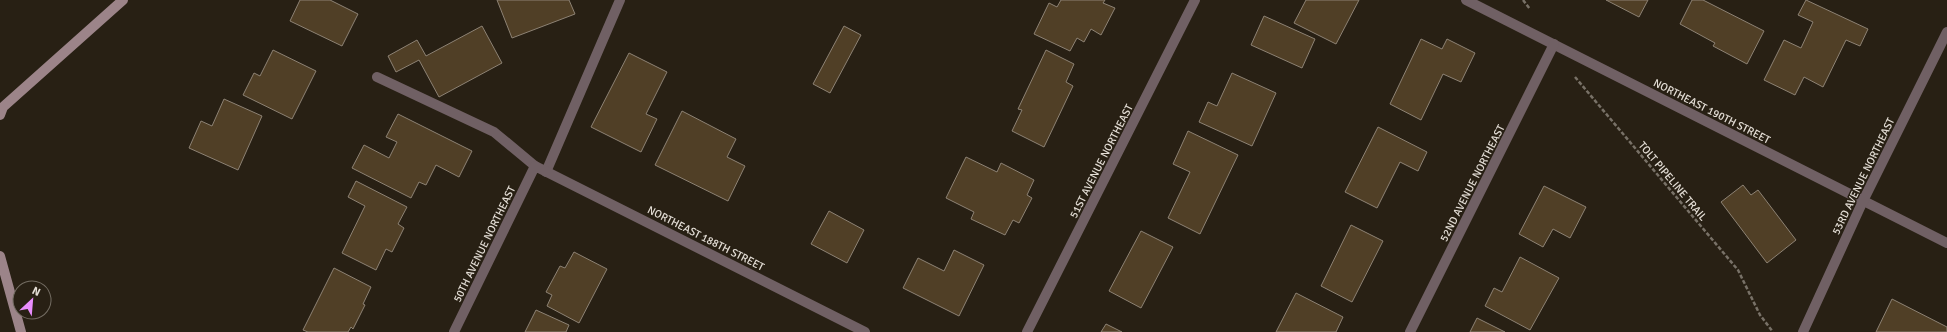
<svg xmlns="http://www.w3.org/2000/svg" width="1947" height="332" viewBox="0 0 1947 332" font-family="Signika,sans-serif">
	<rect width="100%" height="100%" fill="#282014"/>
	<g fill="#503f26" stroke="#8d8274">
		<path d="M300 0H330L358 14 342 46 290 21Z"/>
		<path d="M497 0H569L575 14 512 38Z"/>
		<path d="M1061 0H1105L1103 3 1115 8 1101 35 1091 29 1084 42 1077 38 1070 51 1034 34 1049 3 1057 7Z"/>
		<path d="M1306 0H1359L1336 44 1294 23Z"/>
		<path d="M1606 0H1648L1639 17Z"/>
		<path d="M1692 0H1703L1764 31 1747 64 1713 46 1715 43 1680 24Z"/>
		<path d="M1806 0 1868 29 1860 46 1846 40 1823 87 1804 77 1795 95 1764 80 1784 40 1801 48 1813 22 1798 15Z"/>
		<path d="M1264 16 1315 39 1302 68 1251 45Z"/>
		<path d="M482 26 502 63 439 97 419 60 396 72 388 56 417 40 426 56Z"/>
		<path d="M844 26 861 35 830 93 813 84Z"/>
		<path d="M1421 39 1442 49 1447 39 1475 53 1461 82 1443 74 1421 120 1390 104Z"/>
		<path d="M273 50 316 71 292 119 243 95 254 73 260 76Z"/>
		<path d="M1046 50 1074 64 1066 82 1073 86 1044 147 1012 131 1022 110 1018 109Z"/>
		<path d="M629 53 667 72 646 114 657 119 641 152 591 127Z"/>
		<path d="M1232 73 1276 93 1252 146 1199 122 1208 102 1217 106Z"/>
		<path d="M224 99 262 116 238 170 189 148 201 121 212 126Z"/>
		<path d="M682 111 736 139 727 157 745 166 728 201 655 165Z"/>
		<path d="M398 114 472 151 459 177 436 165 426 185 419 182 411 198 352 168 364 145 389 158 397 142 386 137Z"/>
		<path d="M1378 127 1427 152 1418 171 1400 162 1377 208 1345 192Z"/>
		<path d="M1188 131 1238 155 1200 234 1168 218 1190 172 1173 164Z"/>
		<path d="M966 157 997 172 1001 163 1034 180 1027 195 1032 198 1019 223 1013 220 1005 235 971 219 974 212 946 198Z"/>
		<path d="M356 181 407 207 398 224 404 228 392 252 386 249 376 270 342 253 365 206 348 197Z"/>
		<path d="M1743 185 1751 195 1758 190 1796 240 1767 263 1721 202Z"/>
		<path d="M1544 186 1586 207 1570 238 1553 229 1543 247 1519 234Z"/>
		<path d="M829 211 864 230 847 263 811 244Z"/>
		<path d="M1351 225 1383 241 1352 302 1321 286Z"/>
		<path d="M1141 231 1173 247 1141 308 1109 291Z"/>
		<path d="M954 250 984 265 959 316 903 288 918 258 944 271Z"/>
		<path d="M574 252 607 269 579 323 547 306 552 295 546 292 560 266 565 268Z"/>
		<path d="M1520 257 1559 278 1530 330 1485 306 1494 288 1502 292Z"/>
		<path d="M334 268 371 287 363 304 365 305 353 329 351 327 348 332H308L303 330Z"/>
		<path d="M1296 293 1343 317 1336 332H1276Z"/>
		<path d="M1892 299 1947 327V332H1876Z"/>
		<path d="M536 310 569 325 566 332H525Z"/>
		<path d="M1477 318 1505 332H1470Z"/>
		<path d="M1106 324 1122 332H1101Z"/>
	</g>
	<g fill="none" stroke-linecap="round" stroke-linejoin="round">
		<g stroke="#787167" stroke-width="2.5" stroke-dasharray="4 2" stroke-linecap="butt">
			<path d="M1523 0 1530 9"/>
			<path d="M1575 77 1738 270 1760 315 1773 332"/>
		</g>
		<g stroke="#706064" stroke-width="10">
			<path d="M377 77 494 132 535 166"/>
			<path d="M546 172 620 0"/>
		</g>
		<g stroke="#706064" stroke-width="10">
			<path d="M1466 0 1947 243"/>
			<path d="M454 332 535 166 865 332"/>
			<path d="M1027 332 1195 0"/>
			<path d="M1410 332 1554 44"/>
			<path d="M1803 332 1863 201 1947 32"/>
		</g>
		<g stroke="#9c8489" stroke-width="10">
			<path d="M0 115 3 107 123 0"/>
			<path d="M0 256 21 332"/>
		</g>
	</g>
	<g text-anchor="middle" stroke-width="3" stroke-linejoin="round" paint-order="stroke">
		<g font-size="11" fill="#e4ded6" stroke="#282014">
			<text transform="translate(1712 111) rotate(27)" y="4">NORTHEAST 190TH STREET</text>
			<text transform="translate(1101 161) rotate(-63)" y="4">51ST AVENUE NORTHEAST</text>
			<text transform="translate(1863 176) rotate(-64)" y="4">53RD AVENUE NORTHEAST</text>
			<text transform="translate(1673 181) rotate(50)" y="4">TOLT PIPELINE TRAIL</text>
			<text transform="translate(1472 183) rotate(-63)" y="4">52ND AVENUE NORTHEAST</text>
			<text transform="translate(706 238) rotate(27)" y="4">NORTHEAST 188TH STREET</text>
			<text transform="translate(484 244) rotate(-64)" y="4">50TH AVENUE NORTHEAST</text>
		</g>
	</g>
	<g transform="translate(32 300) rotate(26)"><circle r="19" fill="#282014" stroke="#736c62"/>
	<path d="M0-3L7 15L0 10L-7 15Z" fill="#e98dfd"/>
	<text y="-6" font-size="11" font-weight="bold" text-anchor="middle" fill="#e4ded6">N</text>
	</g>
</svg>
